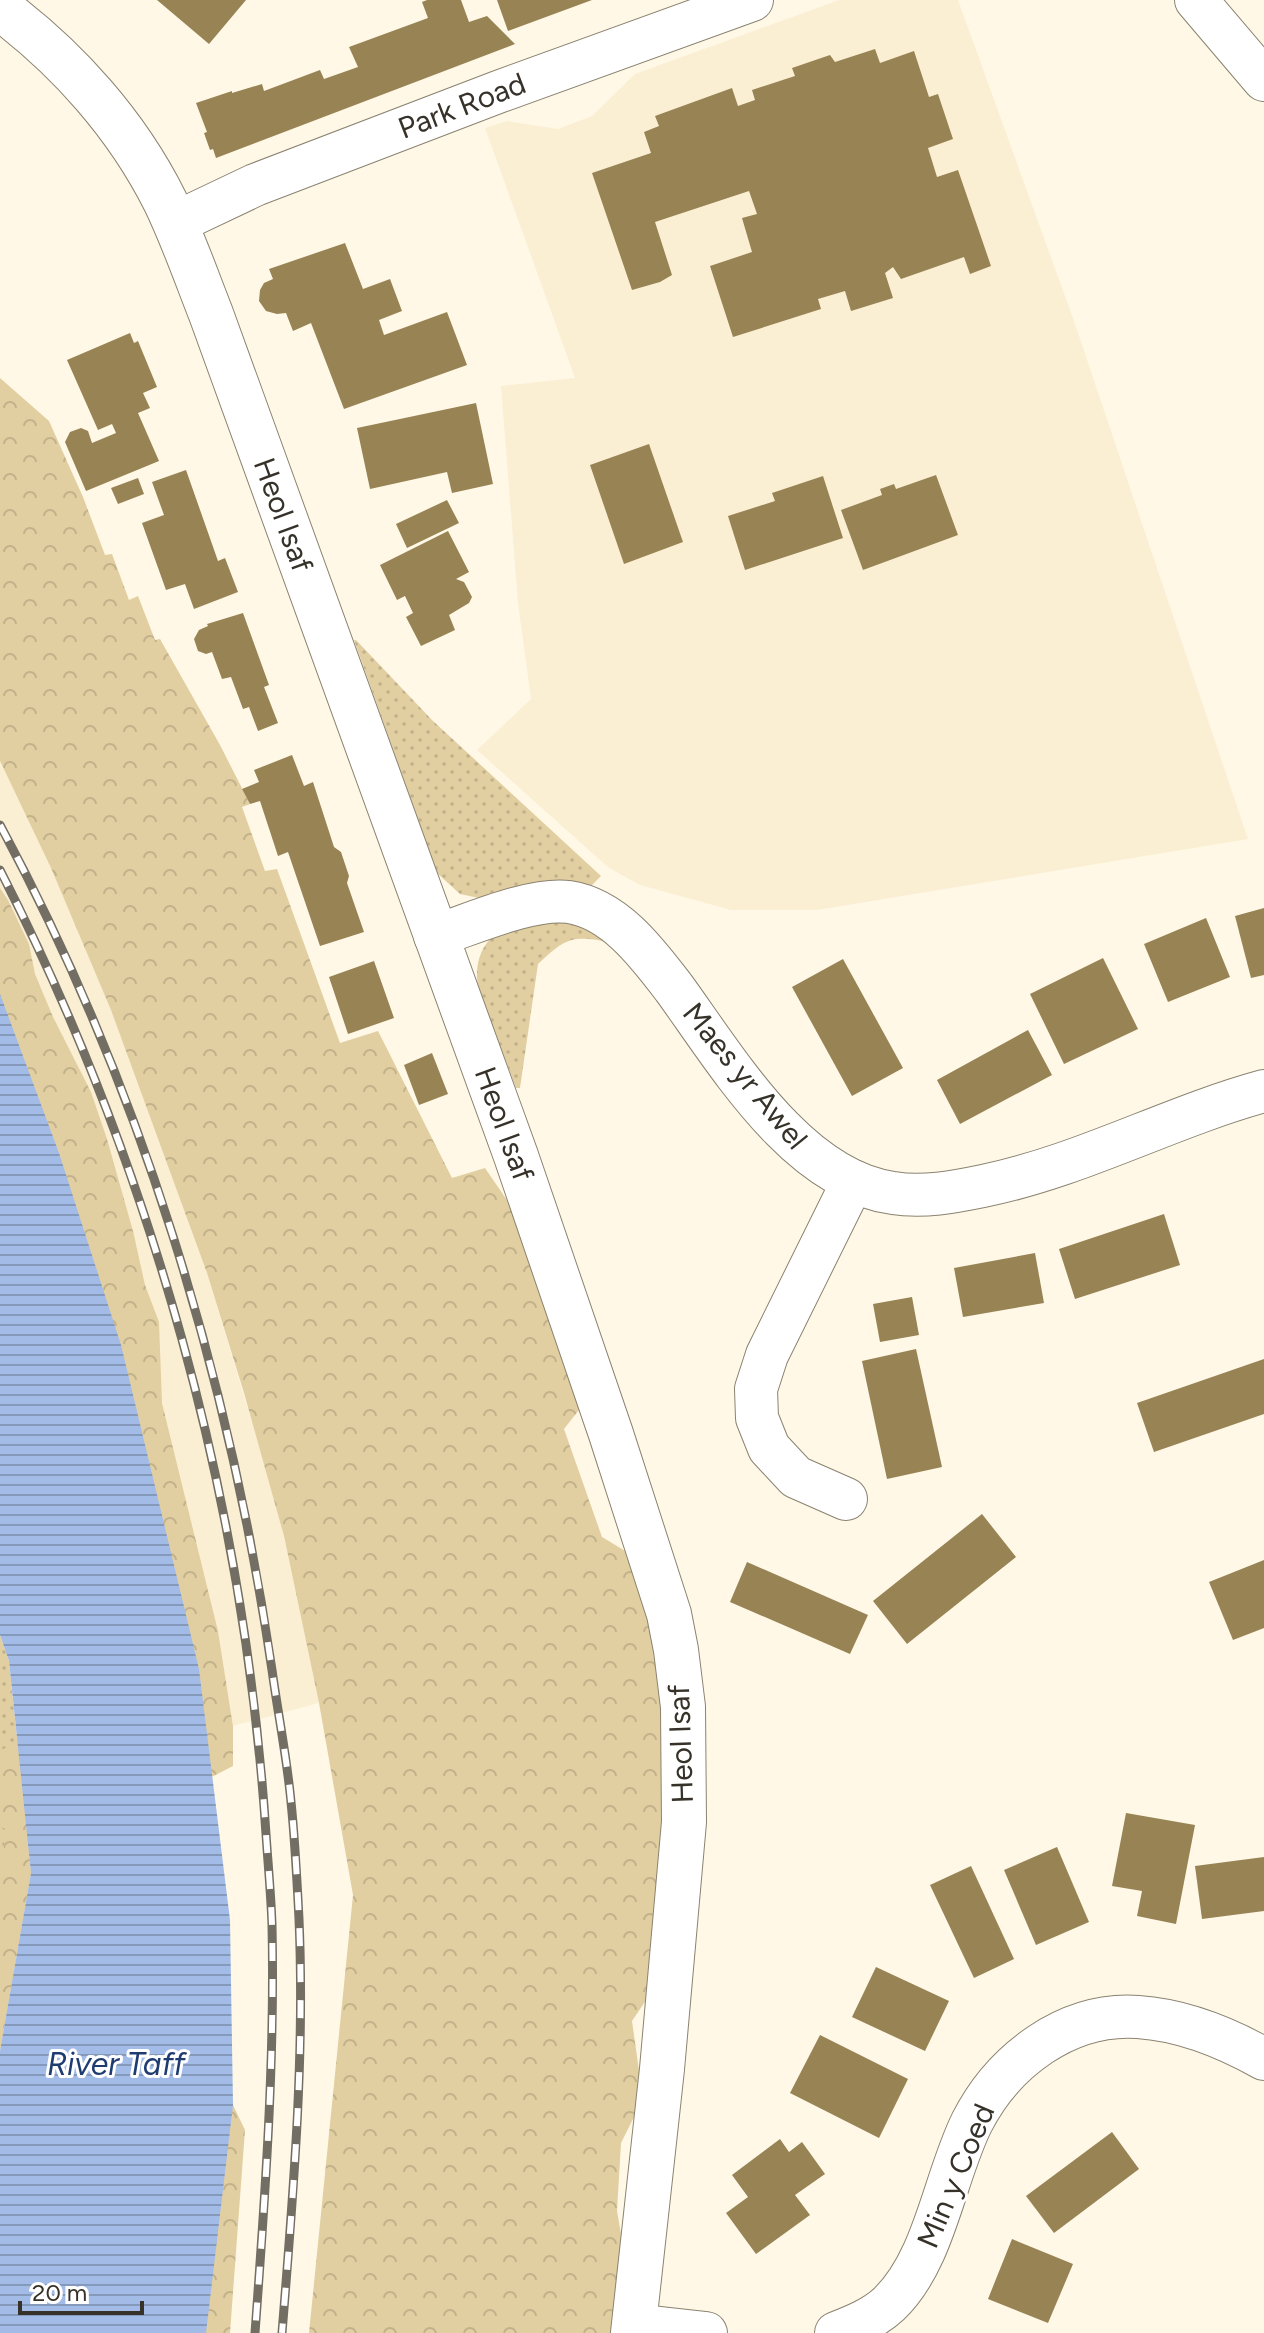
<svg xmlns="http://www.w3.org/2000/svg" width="1264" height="2333" viewBox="0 0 1264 2333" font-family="Figtree,sans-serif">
	<defs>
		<pattern id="grass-dots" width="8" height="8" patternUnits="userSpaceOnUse" patternTransform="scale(2)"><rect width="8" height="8" fill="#e2cfa1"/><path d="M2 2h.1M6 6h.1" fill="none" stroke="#c2b28b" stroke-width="1.8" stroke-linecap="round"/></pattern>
		<pattern id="forest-crowns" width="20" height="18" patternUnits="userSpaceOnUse" patternTransform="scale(2)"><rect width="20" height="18" fill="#e2cfa1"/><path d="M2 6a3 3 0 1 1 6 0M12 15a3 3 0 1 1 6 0" fill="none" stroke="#c2b28b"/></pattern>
		<pattern id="water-rules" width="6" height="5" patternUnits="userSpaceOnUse" patternTransform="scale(2)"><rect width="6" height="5" fill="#a2bbe7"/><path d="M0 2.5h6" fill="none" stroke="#8599bb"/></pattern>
	</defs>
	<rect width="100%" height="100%" fill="#fff8e7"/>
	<g fill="#fbefd3">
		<path d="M839 0H958L1074 321 1248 839 817 910H731L640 885 609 868 477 750 531 699 518 603 501 386 575 378 485 128 507 121 558 129 592 116 635 74Z"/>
		<path d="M0 761 51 868 111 1009 207 1273 272 1489 284 1536 319 1703 233 1726 218 1631 162 1403 0 948Z"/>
	</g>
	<g fill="url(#grass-dots)">
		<path d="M354 640H356L432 720 601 876 587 890 479 898 460 894 437 873Z"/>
		<path d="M558 921C578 925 592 932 609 942 571 935 566 938 538 964L520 1088H516L479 991C472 963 483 934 513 925 527 921 544 922 558 921Z"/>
		<path d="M0 1635 9 1661 31 1873 0 2051Z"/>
	</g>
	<g fill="url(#forest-crowns)">
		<path d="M0 378 49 421 83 497 105 555 112 554 129 600 138 596 155 640 160 639 220 745 250 804 242 807 265 871 277 869 340 1043 378 1031 452 1178 485 1168 513 1209 586 1401 564 1429 602 1537 640 1560 673 1725 657 1984 632 2021 643 2099 621 2143 617 2211 626 2263 618 2333H309L353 1895 319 1703 284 1536 244 1393 207 1273 111 1010 51 868 0 761Z"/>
		<path d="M0 888 8 900 29 944 35 974 53 1017 91 1092 107 1139 133 1231 145 1285 159 1322 162 1403 218 1631 233 1726V1766L198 1784 0 1056Z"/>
		<path d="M18 1741 24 1748 27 1828 31 1873 0 2051V1861L3 1859 5 1829 0 1826V1751Z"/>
		<path d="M233 2105 245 2130 230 2333H176L212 2129Z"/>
	</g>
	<path fill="url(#water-rules)" d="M0 994 59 1153 121 1345 199 1669 230 1920 233 2105 206 2333H0V2051L31 1873 9 1661 0 1635Z"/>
	<g fill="#978354">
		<path d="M157 0H246L209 44Z"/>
		<path d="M427 0H461L469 22 487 16 515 44 216 158 213 149 210 150 204 133 207 132 196 103 232 91V93L262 84 264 91 320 70 324 79 358 67 349 47 428 18 422 2Z"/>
		<path d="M497 0H592L508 31Z"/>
		<path d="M875 49 880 63 914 51 929 97 938 94 953 139 928 148 937 177 958 170 991 266 970 274 964 257 901 279 893 267 885 273 893 298 851 311 845 291 818 299 821 309 733 337 710 266 752 252 742 218 757 214 749 191 655 222 672 275 660 282 632 290 592 173 651 153 644 132 659 126 655 116 732 88 738 106 755 100 752 90 795 76 792 68 830 55 835 62Z"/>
		<path d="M345 243 363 289 390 279 402 311 379 320 384 335 447 312 467 365 344 409 311 323 293 331 286 313 277 314 266 311 259 301 260 290 264 283 273 279 269 269Z"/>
		<path d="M130 333 134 343 138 341 157 387 143 393 150 408 138 413 159 461 86 491 65 442 70 432 81 428 88 431 92 443 116 433 112 424 98 430 67 360Z"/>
		<path d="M476 403 493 484 452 493 447 472 370 489 357 428Z"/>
		<path d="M649 444 683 542 624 564 590 465Z"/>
		<path d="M186 470 218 561 225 558 238 592 194 609 185 584 166 590 142 523 164 515 152 482Z"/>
		<path d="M936 475 958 535 863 570 841 510 882 495 880 489 894 484 896 489Z"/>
		<path d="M823 476 843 538 745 570 728 516 775 501 772 493Z"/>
		<path d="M138 478 144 494 118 504 111 488Z"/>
		<path d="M447 500 459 523 407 548 396 524Z"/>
		<path d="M448 531 469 572 456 579 464 582 472 597 469 603 449 615 455 630 421 646 406 617 413 613 405 596 397 600 380 565Z"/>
		<path d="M243 613 269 685 264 687 278 723 258 731 249 707 243 709 231 677 222 679 212 652 206 654 198 651 194 639 199 630 208 626 207 624Z"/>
		<path d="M292 755 304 786 313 782 334 847 341 852 349 876 347 883 364 932 320 946 288 852 278 856 260 801 250 804 242 789 259 782 254 770Z"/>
		<path d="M1264 908V975L1251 978 1235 916Z"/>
		<path d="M1206 918 1230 977 1168 1002 1144 944Z"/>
		<path d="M1103 958 1138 1029 1064 1064 1030 994Z"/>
		<path d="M843 959 903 1068 852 1096 792 987Z"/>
		<path d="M374 961 394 1018 348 1034 329 977Z"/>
		<path d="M1028 1030 1052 1075 960 1124 937 1080Z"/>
		<path d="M432 1053 448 1094 419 1105 404 1065Z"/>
		<path d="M1164 1214 1180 1265 1075 1299 1059 1249Z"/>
		<path d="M1035 1253 1044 1303 963 1317 954 1268Z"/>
		<path d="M912 1297 919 1335 880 1342 873 1304Z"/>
		<path d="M916 1349 942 1467 887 1479 862 1361Z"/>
		<path d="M1264 1359V1414L1154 1452 1137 1403Z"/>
		<path d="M982 1514 1016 1557 907 1644 873 1601Z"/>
		<path d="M1264 1560V1628L1233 1640 1209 1582Z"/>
		<path d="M747 1562 868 1615 850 1654 730 1602Z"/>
		<path d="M1126 1813 1195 1825 1176 1924 1137 1916 1142 1891 1112 1886Z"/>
		<path d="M1057 1847 1089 1922 1036 1945 1004 1870Z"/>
		<path d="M1264 1857V1911L1202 1919 1195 1866Z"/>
		<path d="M971 1866 1014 1959 974 1978 930 1885Z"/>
		<path d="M876 1967 949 2001 925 2051 852 2017Z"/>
		<path d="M820 2035 908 2079 879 2138 790 2093Z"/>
		<path d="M1112 2132 1139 2169 1054 2233 1026 2196Z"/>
		<path d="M780 2139 789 2152 802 2142 825 2174 795 2195 810 2215 756 2254 726 2213 748 2197 732 2175Z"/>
		<path d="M1012 2239 1073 2264 1048 2323 988 2299Z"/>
	</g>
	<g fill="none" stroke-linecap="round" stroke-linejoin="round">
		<g stroke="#8b8370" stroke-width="44">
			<g id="minor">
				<path d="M1196 0 1264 80"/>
				<path d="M175 223 255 185 498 92 752 0"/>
				<path d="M435 936C472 924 532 897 569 902 615 909 648 954 674 988 727 1061 797 1180 893 1193 923 1198 954 1192 983 1186 1081 1166 1169 1117 1264 1091"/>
				<path d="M846 1499 796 1477 769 1448 757 1418 756 1389 767 1355 853 1181"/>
				<path d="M634 2325 706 2333"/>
				<path d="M836 2333C854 2326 874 2318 889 2304 935 2260 944 2178 972 2122 1003 2061 1067 2012 1138 2017 1183 2020 1225 2037 1264 2059"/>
			</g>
		</g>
		<g stroke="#8b8370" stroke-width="46">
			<path id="major" d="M0 8C68 59 127 125 165 201 183 238 196 276 211 314L516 1156 611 1434 669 1614 676 1650 683 1707 684 1822 662 2069 633 2333"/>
		</g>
		<use href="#minor" stroke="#fff" stroke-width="42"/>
		<use href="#major" stroke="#fff" stroke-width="44"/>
		<g stroke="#736e64" stroke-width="9">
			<g id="rail">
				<path d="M0 825C141 1087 229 1376 272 1670 278 1714 287 1758 291 1802 295 1840 297 1880 299 1919 305 2057 293 2196 282 2333"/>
				<path d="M0 870C152 1168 244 1500 266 1834 268 1864 271 1895 272 1925 275 2061 265 2197 255 2333"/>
			</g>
		</g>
		<use href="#rail" stroke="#fff" stroke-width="6" stroke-dasharray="18" stroke-linecap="butt"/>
	</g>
	<g text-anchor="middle" stroke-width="6" stroke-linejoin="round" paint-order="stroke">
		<g font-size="30" fill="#36322a" stroke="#fff">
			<text transform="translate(462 106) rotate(-21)" y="10">Park Road</text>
			<text transform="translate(283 515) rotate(70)" y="10">Heol Isaf</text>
			<text transform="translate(745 1076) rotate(51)" y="10">Maes yr Awel</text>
			<text transform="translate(504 1124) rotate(70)" y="10">Heol Isaf</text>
			<text transform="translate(681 1744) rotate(-92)" y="10">Heol Isaf</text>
			<text transform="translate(956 2176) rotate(-67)" y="10">Min y Coed</text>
		</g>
		<g font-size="32" font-style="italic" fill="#1f3c71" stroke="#fff">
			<text x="116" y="2075">River Taff</text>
		</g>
	</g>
	<path d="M20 2301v12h122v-12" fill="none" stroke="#36322a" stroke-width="4"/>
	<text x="32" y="2301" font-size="24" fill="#36322a" stroke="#ffffff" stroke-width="6" paint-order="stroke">20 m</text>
</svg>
